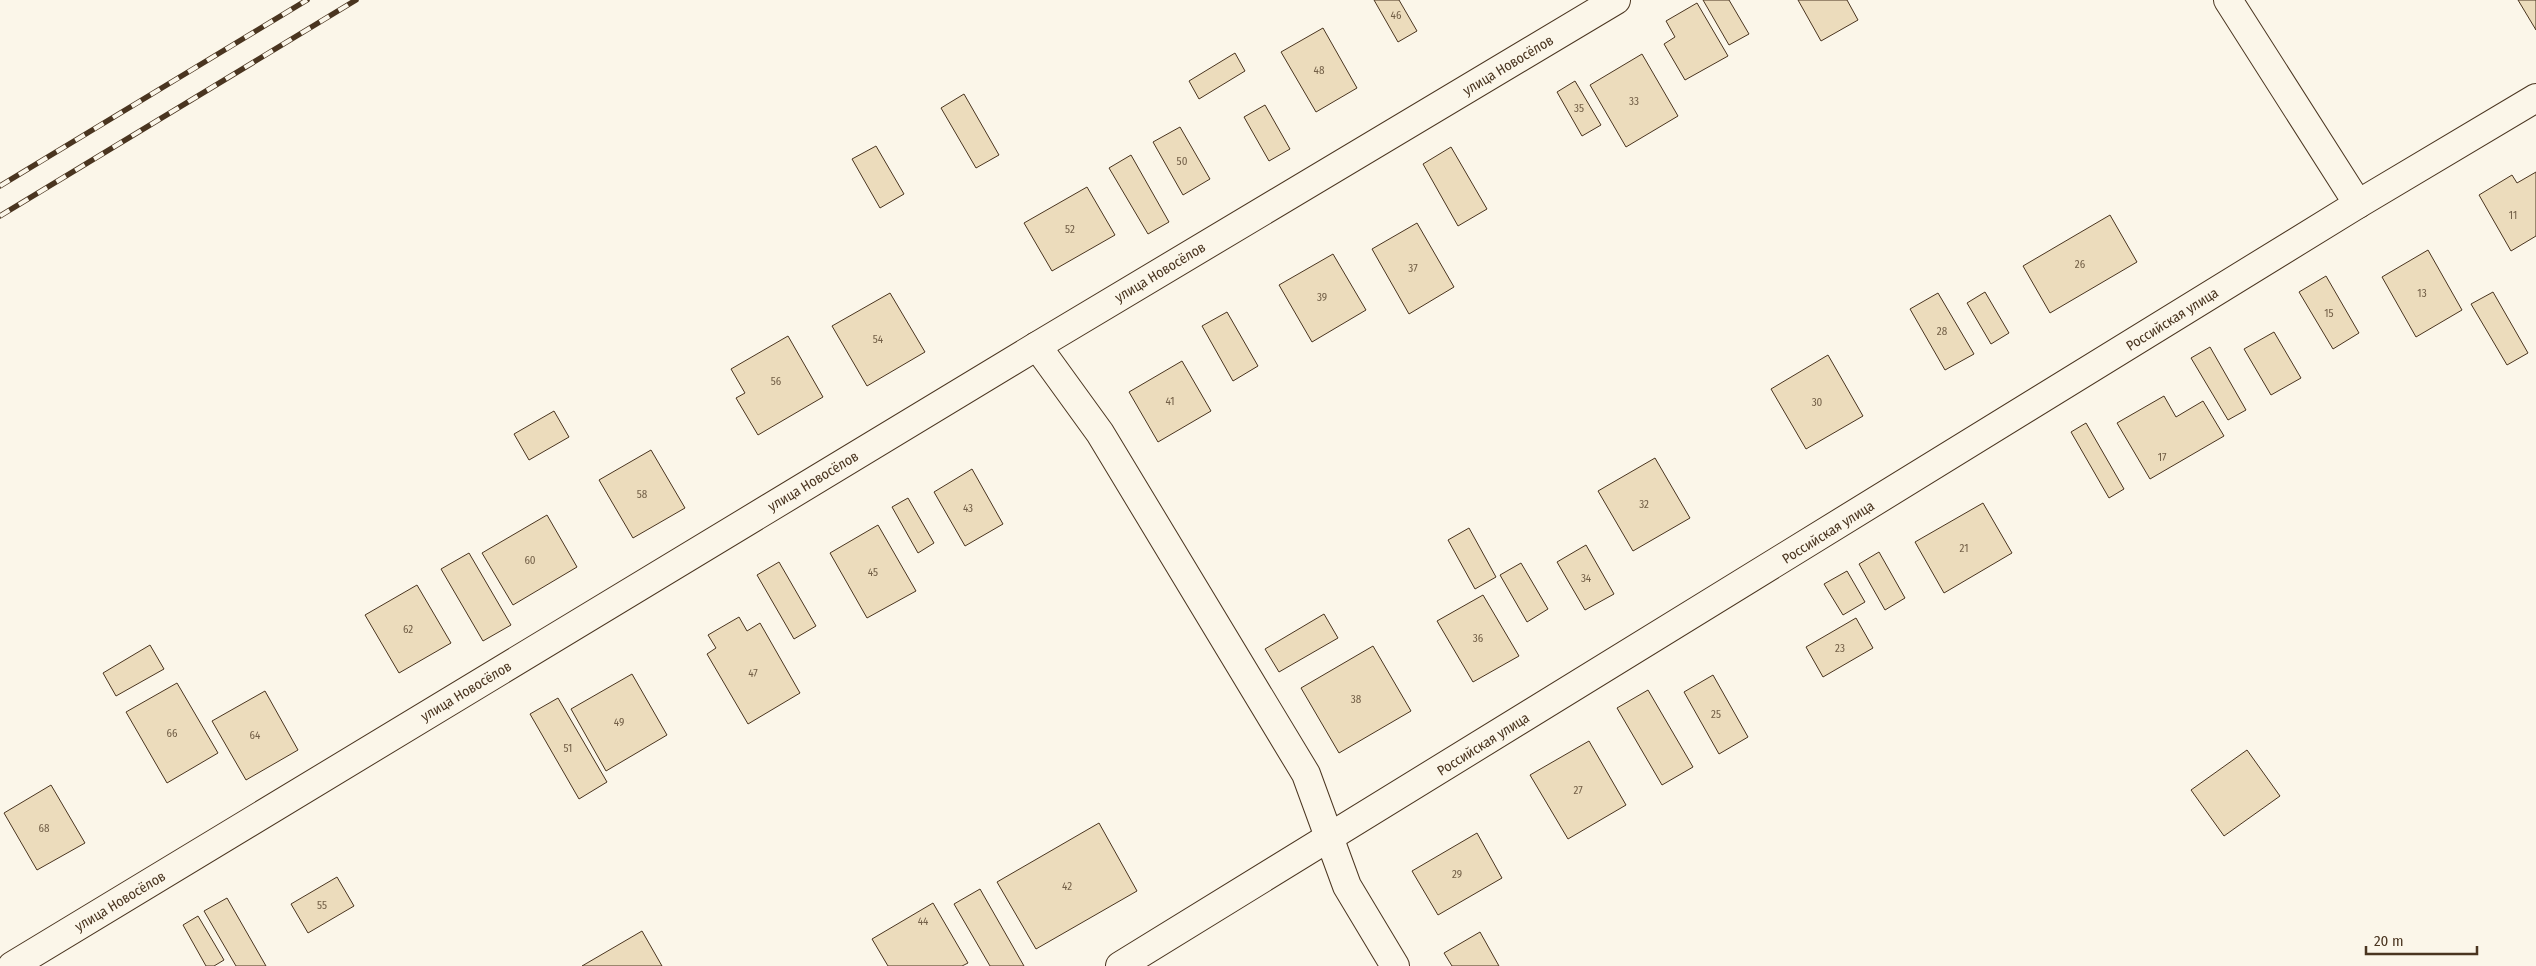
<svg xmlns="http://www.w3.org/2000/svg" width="2536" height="966" viewBox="0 0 2536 966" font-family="'Fira Sans Condensed',sans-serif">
	<rect width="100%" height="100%" fill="#fbf6e9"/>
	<g fill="#ecdcbc" stroke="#4a3520">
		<path d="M1374 0H1399L1417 31 1398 42Z"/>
		<path d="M1703 0H1729L1749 34 1729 45Z"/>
		<path d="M1798 0H1847L1858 20 1821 41Z"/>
		<path d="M2518 0H2536V30Z"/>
		<path d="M1697 3 1728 56 1685 80 1664 44 1675 37 1666 21Z"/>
		<path d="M1323 28 1357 88 1316 112 1281 52Z"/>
		<path d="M1235 53 1245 71 1199 99 1189 81Z"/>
		<path d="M1642 54 1678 116 1626 147 1590 85Z"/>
		<path d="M1575 81 1601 125 1582 136 1557 92Z"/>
		<path d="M964 94 999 155 976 168 941 108Z"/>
		<path d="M1265 105 1290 149 1269 161 1244 117Z"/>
		<path d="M1180 127 1210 179 1183 195 1153 142Z"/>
		<path d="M876 146 904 194 880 208 852 159Z"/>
		<path d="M1451 147 1487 209 1458 226 1423 164Z"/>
		<path d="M1131 155 1169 222 1148 234 1109 168Z"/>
		<path d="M2536 172V236L2511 251 2479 195 2512 175 2517 183Z"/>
		<path d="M1087 187 1115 235 1052 271 1024 223Z"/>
		<path d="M2110 215 2137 262 2050 313 2023 266Z"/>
		<path d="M1417 223 1454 287 1409 314 1372 249Z"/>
		<path d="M2428 250 2462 310 2416 337 2382 277Z"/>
		<path d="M1333 254 1366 310 1312 342 1279 285Z"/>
		<path d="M2326 276 2359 333 2333 349 2299 292Z"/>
		<path d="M1985 292 2009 333 1991 344 1967 303Z"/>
		<path d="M2493 292 2528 353 2507 365 2471 304Z"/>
		<path d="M890 293 925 352 867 386 832 326Z"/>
		<path d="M1938 293 1974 354 1945 370 1910 309Z"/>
		<path d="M1227 312 1258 366 1233 381 1202 326Z"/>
		<path d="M2274 332 2301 378 2271 395 2244 349Z"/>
		<path d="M788 336 823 397 758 435 736 398 745 393 731 369Z"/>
		<path d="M2210 347 2246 410 2228 420 2191 358Z"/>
		<path d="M1828 355 1863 416 1806 449 1771 389Z"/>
		<path d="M1182 361 1211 411 1158 442 1129 392Z"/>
		<path d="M2164 396 2176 417 2203 401 2224 436 2150 479 2117 423Z"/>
		<path d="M554 411 569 437 529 460 514 434Z"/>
		<path d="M2086 423 2124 489 2109 498 2071 432Z"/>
		<path d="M651 450 685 508 633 538 599 480Z"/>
		<path d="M1655 458 1690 518 1633 551 1598 491Z"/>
		<path d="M972 469 1003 524 965 546 934 492Z"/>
		<path d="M908 498 934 543 918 553 892 507Z"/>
		<path d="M1983 503 2012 553 1944 593 1915 542Z"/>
		<path d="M547 515 577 567 513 605 482 553Z"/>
		<path d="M878 525 916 591 867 618 830 553Z"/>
		<path d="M1469 528 1496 577 1475 589 1448 540Z"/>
		<path d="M1586 545 1614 594 1585 610 1557 562Z"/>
		<path d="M1879 552 1905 598 1885 610 1859 564Z"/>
		<path d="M469 553 511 625 483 641 441 569Z"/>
		<path d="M779 562 816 626 794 639 757 575Z"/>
		<path d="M1521 563 1548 609 1527 622 1500 575Z"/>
		<path d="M1847 571 1865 602 1843 615 1824 584Z"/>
		<path d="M417 585 451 643 399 673 365 615Z"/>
		<path d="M1483 595 1519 656 1473 682 1437 621Z"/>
		<path d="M1324 614 1338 638 1279 672 1265 649Z"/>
		<path d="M739 617 747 631 760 623 800 693 748 724 707 654 716 648 708 635Z"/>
		<path d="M1856 618 1873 648 1823 677 1806 647Z"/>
		<path d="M150 645 164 669 116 696 103 673Z"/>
		<path d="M1373 646 1411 711 1339 753 1301 688Z"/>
		<path d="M632 674 667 735 606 771 571 709Z"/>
		<path d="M1713 675 1748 737 1719 754 1684 692Z"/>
		<path d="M177 683 218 753 167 783 126 712Z"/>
		<path d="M1648 690 1693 767 1662 785 1617 708Z"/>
		<path d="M265 691 298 750 246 780 212 721Z"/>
		<path d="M558 698 607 782 579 799 530 714Z"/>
		<path d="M1589 741 1626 805 1568 839 1530 775Z"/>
		<path d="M2247 750 2280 796 2224 836 2191 790Z"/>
		<path d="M51 785 85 843 37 870 4 813Z"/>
		<path d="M1099 823 1137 891 1036 949 997 882Z"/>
		<path d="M1477 833 1502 878 1438 915 1412 871Z"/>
		<path d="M337 877 354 906 308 933 291 904Z"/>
		<path d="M980 889 1024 966H990L954 904Z"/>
		<path d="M227 898 266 966H236L204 911Z"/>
		<path d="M933 903 968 963 962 966H888L872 939Z"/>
		<path d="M198 916 224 960 214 966H206L183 925Z"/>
		<path d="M642 931 662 966H582Z"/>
		<path d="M1480 932 1499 966H1452L1444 953Z"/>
	</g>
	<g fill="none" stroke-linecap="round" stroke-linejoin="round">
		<g stroke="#4a3520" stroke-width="30">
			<g id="minor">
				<path d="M2228 0 2358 204"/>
				<path d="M1037 346 1100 433 1306 774 1347 886 1395 966"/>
				<path d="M12 966 1037 346 1616 0"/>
				<path d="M1120 966 2358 204 2536 98"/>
			</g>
		</g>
		<use href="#minor" stroke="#fbf6e9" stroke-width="28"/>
		<g stroke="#4a3520" stroke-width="5.5">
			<g id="rail">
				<path d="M0 186 307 0"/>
				<path d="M0 216 356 0"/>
			</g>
		</g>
		<use href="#rail" stroke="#fbf6e9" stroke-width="4" stroke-dasharray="11" stroke-linecap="butt"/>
	</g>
	<g text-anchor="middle" stroke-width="4" stroke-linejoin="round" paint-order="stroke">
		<g font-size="11" fill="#725f47">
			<text x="1396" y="19">46</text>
			<text x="1319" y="74">48</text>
			<text x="1634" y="105">33</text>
			<text x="1579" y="112">35</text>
			<text x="1182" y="165">50</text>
			<text x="2513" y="219">11</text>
			<text x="1070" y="233">52</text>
			<text x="2080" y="268">26</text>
			<text x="1413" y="272">37</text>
			<text x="2422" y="297">13</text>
			<text x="1322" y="301">39</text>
			<text x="2329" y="317">15</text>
			<text x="1942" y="335">28</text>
			<text x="878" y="343">54</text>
			<text x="776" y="385">56</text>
			<text x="1170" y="405">41</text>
			<text x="1817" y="406">30</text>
			<text x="2162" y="461">17</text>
			<text x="642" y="498">58</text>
			<text x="1644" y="508">32</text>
			<text x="968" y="512">43</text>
			<text x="1964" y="552">21</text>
			<text x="530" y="564">60</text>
			<text x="873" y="576">45</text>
			<text x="1586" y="582">34</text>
			<text x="408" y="633">62</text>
			<text x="1478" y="642">36</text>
			<text x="1840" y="652">23</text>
			<text x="753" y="677">47</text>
			<text x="1356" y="703">38</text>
			<text x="1716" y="718">25</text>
			<text x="619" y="726">49</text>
			<text x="172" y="737">66</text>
			<text x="255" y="739">64</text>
			<text x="568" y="752">51</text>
			<text x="1578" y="794">27</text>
			<text x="44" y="832">68</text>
			<text x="1457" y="878">29</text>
			<text x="1067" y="890">42</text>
			<text x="322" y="909">55</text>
			<text x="923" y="925">44</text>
		</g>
		<g font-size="14" fill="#4a3520" stroke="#fbf6e9">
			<text transform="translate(1508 65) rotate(-31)" y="5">улица Новосёлов</text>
			<text transform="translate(1160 272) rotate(-31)" y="5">улица Новосёлов</text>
			<text transform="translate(2172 319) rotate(-32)" y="5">Российская улица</text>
			<text transform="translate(813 481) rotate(-31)" y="5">улица Новосёлов</text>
			<text transform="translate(1828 532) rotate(-32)" y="5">Российская улица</text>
			<text transform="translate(466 691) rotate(-31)" y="5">улица Новосёлов</text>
			<text transform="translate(1483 744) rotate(-32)" y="5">Российская улица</text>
			<text transform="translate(120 901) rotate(-31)" y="5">улица Новосёлов</text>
		</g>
	</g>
	<path d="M2366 946v8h111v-8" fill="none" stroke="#4a3520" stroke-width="2.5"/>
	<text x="2374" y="946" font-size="15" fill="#4a3520" stroke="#fbf6e9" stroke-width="4" paint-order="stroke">20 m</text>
</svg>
